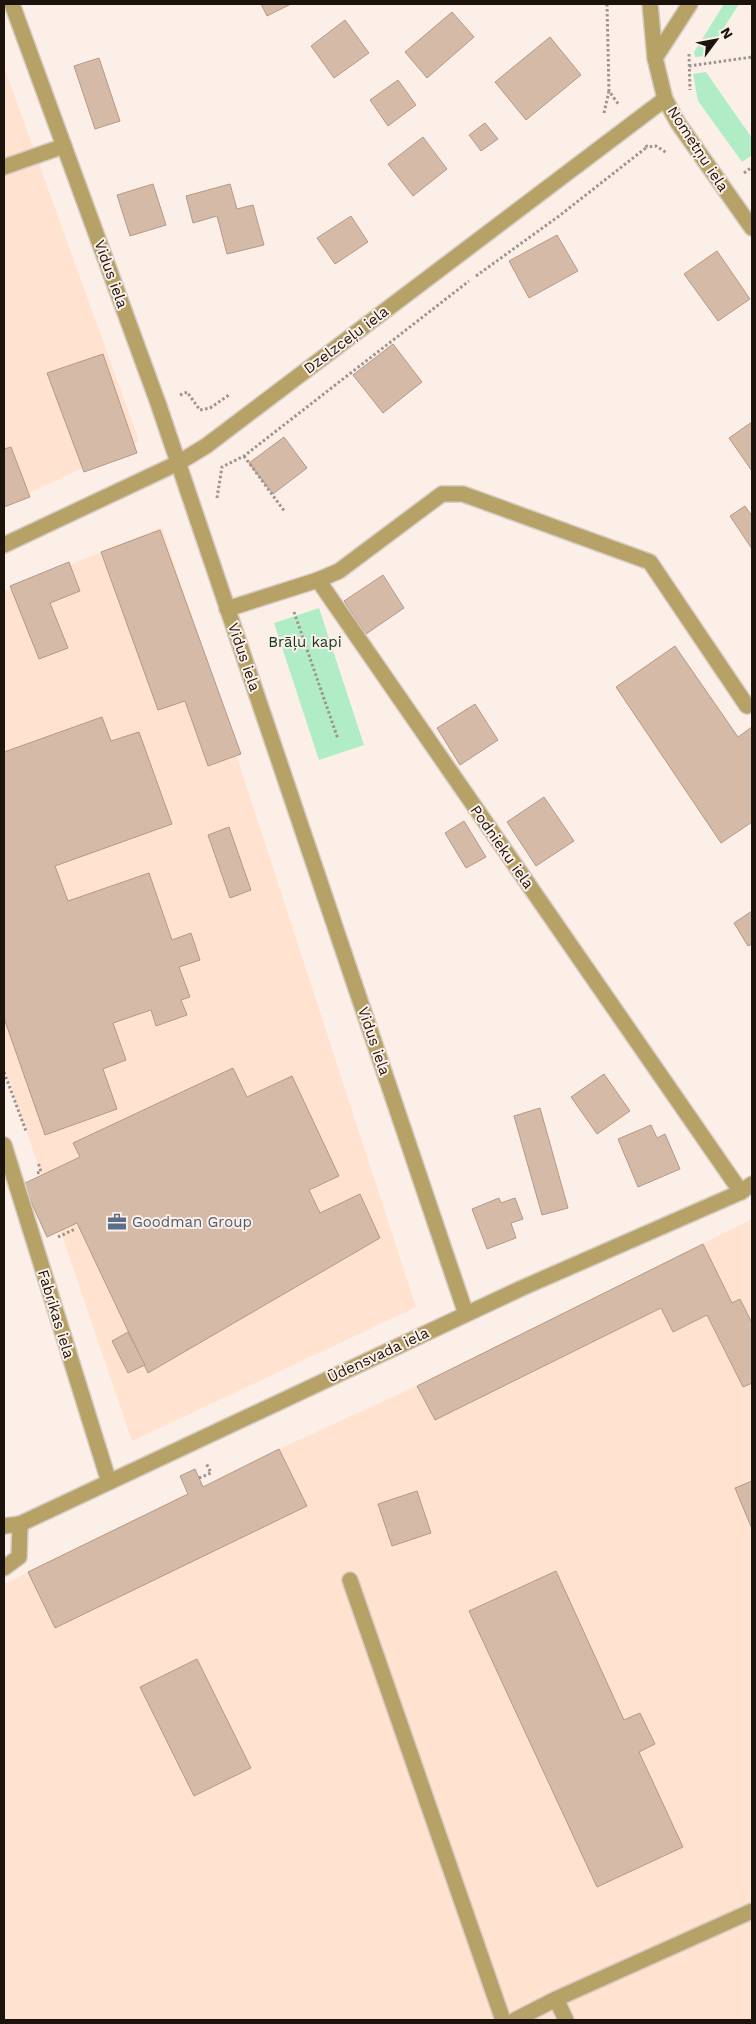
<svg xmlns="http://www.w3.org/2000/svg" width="756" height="2024" viewBox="0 0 756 2024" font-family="'Work Sans',sans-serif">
	<rect width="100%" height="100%" fill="#fbefe7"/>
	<g fill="#ffe2cf">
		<path d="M4 67 139 441 4 505Z"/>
		<path d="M162 527 416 1307 132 1441 4 1065V592Z"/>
		<path d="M752 1219V2020H4V1584L279 1449 417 1386Z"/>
	</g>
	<g fill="#b0edc7">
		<path d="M724 4H739L706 56 695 57 694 52Z"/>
		<path d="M706 72 752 138V155L742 162 698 101 693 74Z"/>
		<path d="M319 608 364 745 319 760 274 623Z"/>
	</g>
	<g fill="#d5baa7" stroke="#b49987">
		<path d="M261 4H291L267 16Z"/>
		<path d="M452 12 474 37 427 78 405 52Z"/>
		<path d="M345 20 369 53 334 78 311 46Z"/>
		<path d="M550 37 581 75 526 120 495 82Z"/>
		<path d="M99 58 120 121 95 129 74 66Z"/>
		<path d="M398 80 416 105 388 126 370 100Z"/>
		<path d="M485 123 498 139 481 151 469 135Z"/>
		<path d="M423 137 447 169 413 196 388 164Z"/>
		<path d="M153 184 166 225 130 236 117 195Z"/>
		<path d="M230 184 237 209 253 205 264 245 227 254 217 216 193 223 186 196Z"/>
		<path d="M351 216 368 242 335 264 317 238Z"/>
		<path d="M557 235 578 271 529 298 509 261Z"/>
		<path d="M717 251 750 299 718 321 684 274Z"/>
		<path d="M393 344 422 382 383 413 353 375Z"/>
		<path d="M103 354 137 453 84 472 47 373Z"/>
		<path d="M752 422V471L729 438Z"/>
		<path d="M284 437 307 468 273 494 249 463Z"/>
		<path d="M11 447 30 497 4 507V449Z"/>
		<path d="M745 506 752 516V549L730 516Z"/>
		<path d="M160 530 241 754 208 766 185 701 158 710 101 552Z"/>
		<path d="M69 562 80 591 50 603 68 648 39 659 10 586Z"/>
		<path d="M383 575 404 608 366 634 344 601Z"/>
		<path d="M675 646 738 737 752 727V822L721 843 616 687Z"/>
		<path d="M475 704 498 740 460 765 437 728Z"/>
		<path d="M102 717 111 741 139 732 172 824 55 866 68 901 149 873 172 940 191 933 200 960 179 967 190 997 181 1000 187 1015 156 1026 151 1010 113 1023 126 1060 103 1069 117 1109 45 1135 4 1018V752Z"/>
		<path d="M544 797 574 841 536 866 507 822Z"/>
		<path d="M464 821 486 857 466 868 445 833Z"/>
		<path d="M229 827 251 890 230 898 208 835Z"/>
		<path d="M752 911V944L748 946 734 923Z"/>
		<path d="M233 1068 247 1097 292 1076 339 1176 309 1190 320 1213 360 1194 380 1238 148 1373 77 1223 47 1237 23 1184 80 1157 73 1143Z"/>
		<path d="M604 1074 630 1111 597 1134 571 1097Z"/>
		<path d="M540 1108 568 1208 542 1215 514 1116Z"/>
		<path d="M651 1125 657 1138 665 1134 680 1169 638 1187 618 1139Z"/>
		<path d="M499 1198 501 1203 515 1198 523 1219 511 1223 516 1238 487 1249 472 1209Z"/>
		<path d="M703 1244 732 1303 740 1299 752 1323V1383L743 1387 707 1315 673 1332 661 1308 435 1420 417 1386Z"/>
		<path d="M128 1332 145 1365 128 1373 112 1341Z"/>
		<path d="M279 1449 307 1506 55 1628 28 1572 188 1494 180 1476 195 1469 203 1487Z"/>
		<path d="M752 1481V1529L735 1488Z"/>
		<path d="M417 1491 431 1533 392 1546 378 1504Z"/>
		<path d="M556 1571 624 1720 640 1713 655 1744 639 1752 683 1847 597 1887 469 1611Z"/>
		<path d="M197 1659 251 1768 194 1796 140 1687Z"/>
	</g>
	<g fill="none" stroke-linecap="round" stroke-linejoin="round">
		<g stroke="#d7ccc4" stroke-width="18">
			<g id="minor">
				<path d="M12 4 158 403 466 1314"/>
				<path d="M650 4 655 58 665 99 678 123 752 228"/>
				<path d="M655 58 690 4"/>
				<path d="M4 167 64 146"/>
				<path d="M4 545 178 463 206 446 665 99"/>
				<path d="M318 580 741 1192"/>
				<path d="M227 609 318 580 339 571 442 494H463L650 562 747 706"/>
				<path d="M4 1145 109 1482"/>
				<path d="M4 1526 20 1524 522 1288 741 1192 752 1184"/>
				<path d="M4 1568 19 1557 20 1524"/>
				<path d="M350 1580 503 2020"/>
				<path d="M556 1999 566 2020"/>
				<path d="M515 2020 556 1999 752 1911"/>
			</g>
		</g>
		<g stroke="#9f948c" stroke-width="3" stroke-dasharray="2.5 2.5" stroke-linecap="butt">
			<path d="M607 4 609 91 619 105"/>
			<path d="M689 54 690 90"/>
			<path d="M689 66 752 57"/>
			<path d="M604 113 609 91"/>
			<path d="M646 145 647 147 656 146 667 153"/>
			<path d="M744 173 752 167"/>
			<path d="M476 276 559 216 647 147"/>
			<path d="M180 395 187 392 200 410 210 408 229 395"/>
			<path d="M244 456 285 512"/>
			<path d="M217 498 222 467 244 456 469 281"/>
			<path d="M294 612 338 739"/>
			<path d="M4 1072 26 1131"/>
			<path d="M37 1173 41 1172 38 1162"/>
			<path d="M58 1237 75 1229"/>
			<path d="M199 1478 211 1473 206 1463"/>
		</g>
		<use href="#minor" stroke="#b6a166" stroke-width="15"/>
	</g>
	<defs>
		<g id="office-bare" transform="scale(1.5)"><path d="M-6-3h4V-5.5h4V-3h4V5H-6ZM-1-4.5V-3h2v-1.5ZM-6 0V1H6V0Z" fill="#5c6f8a" stroke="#fbefe7" stroke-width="2.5" paint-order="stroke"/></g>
	</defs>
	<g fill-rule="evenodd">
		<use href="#office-bare" x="117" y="1222"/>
	</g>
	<g text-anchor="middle" stroke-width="4" stroke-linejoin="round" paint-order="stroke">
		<g font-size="15" fill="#1c130c" stroke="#fbefe7">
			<text transform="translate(698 149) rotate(57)" y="5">Nometņu iela</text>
			<text transform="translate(111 274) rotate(70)" y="5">Vidus iela</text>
			<text transform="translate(346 340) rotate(-37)" y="5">Dzelzceļu iela</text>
			<text transform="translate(244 657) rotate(71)" y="5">Vidus iela</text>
			<text transform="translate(502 847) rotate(55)" y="5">Podnieku iela</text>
			<text transform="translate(374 1041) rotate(71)" y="5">Vidus iela</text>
			<text transform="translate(56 1314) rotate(73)" y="5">Fabrikas iela</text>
			<text transform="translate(378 1355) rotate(-25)" y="5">Ūdensvada iela</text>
		</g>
		<g font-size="15" fill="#0f3823" stroke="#fbefe7">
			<text x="305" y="647">Brāļu kapi</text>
		</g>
		<g font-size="15" fill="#4e5e75" stroke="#fbefe7" text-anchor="start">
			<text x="132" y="1227">Goodman Group</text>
		</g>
	</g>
	<rect width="756" height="2024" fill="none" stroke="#1c130c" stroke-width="10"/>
	<g transform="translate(716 40) rotate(58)" stroke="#fbefe7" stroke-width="4" paint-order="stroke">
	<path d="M0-4L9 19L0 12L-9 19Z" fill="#1c130c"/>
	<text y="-8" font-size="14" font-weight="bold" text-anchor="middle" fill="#1c130c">N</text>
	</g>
</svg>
